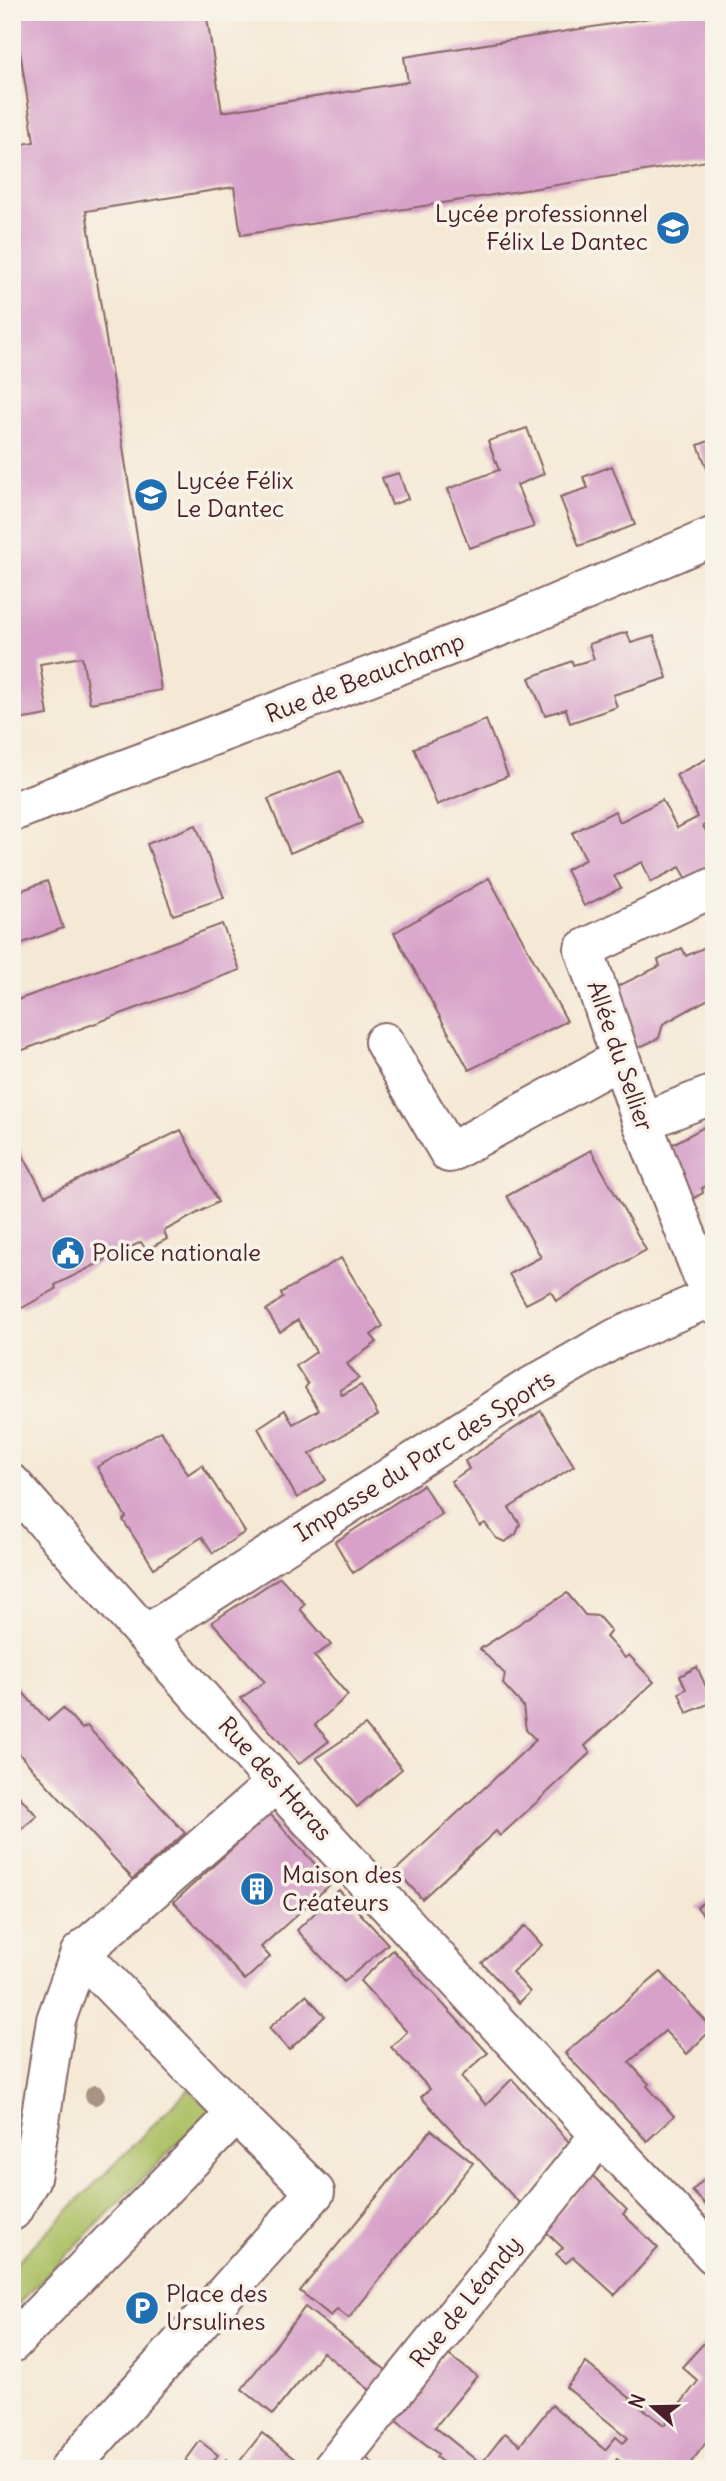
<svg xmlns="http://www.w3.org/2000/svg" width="726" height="2481" viewBox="0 0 726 2481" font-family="Delius,sans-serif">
	<rect width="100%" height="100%" fill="#f7f3e8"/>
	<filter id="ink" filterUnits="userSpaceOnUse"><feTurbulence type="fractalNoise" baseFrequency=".0143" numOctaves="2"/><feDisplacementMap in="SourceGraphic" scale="14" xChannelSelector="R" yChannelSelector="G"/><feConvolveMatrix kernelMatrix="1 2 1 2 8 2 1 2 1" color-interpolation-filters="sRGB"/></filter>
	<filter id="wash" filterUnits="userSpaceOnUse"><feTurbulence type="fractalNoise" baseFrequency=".00686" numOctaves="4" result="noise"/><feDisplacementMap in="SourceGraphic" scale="28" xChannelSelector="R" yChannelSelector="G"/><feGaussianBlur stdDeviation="1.57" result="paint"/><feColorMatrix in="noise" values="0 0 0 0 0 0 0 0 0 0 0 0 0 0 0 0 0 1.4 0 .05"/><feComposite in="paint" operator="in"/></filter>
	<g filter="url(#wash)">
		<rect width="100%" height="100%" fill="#f5e9d5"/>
		<path fill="#acbf63" stroke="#7b6f47" stroke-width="2" d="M189 2089 211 2110 12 2310V2267Z"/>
		<g id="blocks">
			<g fill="#d7a1c9">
				<path d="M14 12H206L222 112 408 82 404 57 687 12H714V160L241 235 234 187 86 211 161 690 90 703 82 657 40 664 48 715 12 721V146L34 142Z"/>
				<path d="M527 428 544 474 517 485 534 527 469 548 448 489 499 470 488 441Z"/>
				<path d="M714 439V486L698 445Z"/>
				<path d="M612 466 635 525 579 546 560 497 588 488 583 477Z"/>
				<path d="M399 473 408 499 392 505 382 478Z"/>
				<path d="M627 632 631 643 654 636 667 678 613 695 617 707 570 723 566 709 545 715 529 678 572 661 573 665 594 659 589 644Z"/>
				<path d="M486 720 508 776 437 805 414 748Z"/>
				<path d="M714 755V820L703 826 714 846V868L688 881 680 867 651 882 642 862 614 876 621 888 584 906 566 870 586 859 572 833 615 811 620 822 662 800 677 828 698 817 676 775Z"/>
				<path d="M340 771 362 823 290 853 268 799Z"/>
				<path d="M196 825 224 898 173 915 147 844Z"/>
				<path d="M489 878 567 1021 469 1070 394 933Z"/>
				<path d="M47 881 63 928 12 947V894Z"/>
				<path d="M222 924 240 970 12 1054V1002Z"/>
				<path d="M714 943V996L663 1024 659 1038 638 1048 610 990 660 966 658 960 682 948 686 956Z"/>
				<path d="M706 1126 714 1140V1182L702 1188 703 1193 683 1204 656 1153Z"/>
				<path d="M181 1130 218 1202 164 1231 167 1239 146 1250 141 1242 55 1285 56 1289 22 1308 12 1291V1135L45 1196Z"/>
				<path d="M591 1150 646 1250 556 1301 551 1291 526 1304 509 1274 541 1257 507 1196Z"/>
				<path d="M341 1258 383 1326 371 1335 377 1342 347 1364 359 1378 340 1390 342 1395 361 1385 378 1415 310 1454 326 1480 297 1498 258 1428 285 1410 293 1424 319 1410 305 1388 308 1384 296 1366 316 1352 298 1320 280 1332 266 1310 283 1298 281 1293Z"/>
				<path d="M541 1411 574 1466 509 1508 520 1524 516 1534 505 1542 496 1538 485 1523 480 1526 451 1481 469 1469 465 1461Z"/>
				<path d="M161 1431 188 1474 202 1465 245 1532 213 1553 202 1537 154 1568 123 1520 126 1517 97 1467Z"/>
				<path d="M423 1485 442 1514 353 1573 335 1542Z"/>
				<path d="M280 1577 305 1604 300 1609 331 1645 314 1656 348 1695 315 1725 329 1741 299 1764 241 1698 265 1682 212 1622Z"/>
				<path d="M567 1593 585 1615 598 1616 611 1631 606 1637 625 1658 629 1655 654 1682 585 1746 590 1753 500 1836 496 1831 422 1899 396 1870 536 1740 526 1730 523 1706 503 1684 505 1674 480 1649Z"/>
				<path d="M697 1667 713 1702 687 1713 679 1693 686 1689 680 1676Z"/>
				<path d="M12 1680 48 1721 63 1708 82 1729 87 1726 185 1833 133 1879 12 1746Z"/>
				<path d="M365 1725 402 1769 357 1807 316 1758Z"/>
				<path d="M12 1788 37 1816 12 1837Z"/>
				<path d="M270 1814 332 1883 261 1947 270 1957 245 1980 174 1902Z"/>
				<path d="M339 1890 388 1944 344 1982 297 1930Z"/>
				<path d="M714 1894V1929L697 1907Z"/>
				<path d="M525 1926 542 1945 512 1972 530 1992 519 2003 482 1963Z"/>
				<path d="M393 1950 488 2053 461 2077 486 2105 512 2079 570 2143 521 2205 421 2097 430 2089 391 2047 407 2032 360 1981Z"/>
				<path d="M661 1972 710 2026 714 2023V2030L712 2029 687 2054 665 2031 629 2062 649 2084 647 2086 674 2116 647 2141 565 2053Z"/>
				<path d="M306 1995 325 2016 289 2050 269 2028Z"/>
				<path d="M431 2130 473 2163 349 2318 337 2309 331 2316 300 2291Z"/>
				<path d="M714 2170V2213L692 2191Z"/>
				<path d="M591 2174 627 2210 623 2214 658 2248 615 2295 573 2257 566 2263 556 2254 563 2248 545 2231Z"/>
				<path d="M305 2307 387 2371 371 2391 323 2352 273 2414 242 2389Z"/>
				<path d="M714 2332V2432L686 2469H629L617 2459 609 2469H451L436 2457 438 2454 395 2420 447 2354 477 2376 435 2427 481 2464 505 2433 520 2445 552 2405 605 2450 616 2437 623 2443 628 2438 566 2387 586 2363 664 2425 698 2381 682 2367Z"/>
				<path d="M262 2433 307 2469H217L226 2459 236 2466Z"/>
				<path d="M200 2441 218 2455 207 2469H197L186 2460Z"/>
				<path d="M365 2457 380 2469H355Z"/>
			</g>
		</g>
	</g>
	<g filter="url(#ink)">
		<use href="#blocks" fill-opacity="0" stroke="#866666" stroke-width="2"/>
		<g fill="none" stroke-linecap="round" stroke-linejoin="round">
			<g stroke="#866666" stroke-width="42">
				<g id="minor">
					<path d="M12 812 520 619 714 536"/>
					<path d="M714 887 584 949 642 1122 714 1305"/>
					<path d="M384 1042 449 1153 620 1059"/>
					<path d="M642 1122 714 1094"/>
					<path d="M12 1484 276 1783 600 2135 714 2255"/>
					<path d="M147 1634 525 1390 616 1338 714 1296"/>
					<path d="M12 2211 31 2178 56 2020 80 1953 276 1783"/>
					<path d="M12 2343 236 2114 80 1953"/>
					<path d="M69 2469 315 2192 236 2114"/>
					<path d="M332 2469 600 2135"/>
				</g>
			</g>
			<use href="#minor" stroke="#fff" stroke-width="38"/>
		</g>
		<circle fill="#a79481" cx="95" cy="2095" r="10"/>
	</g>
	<defs>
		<g id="school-disc" transform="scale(1.75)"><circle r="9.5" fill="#1f6fb2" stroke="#f7f3e8"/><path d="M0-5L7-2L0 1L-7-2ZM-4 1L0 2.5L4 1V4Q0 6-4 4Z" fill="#fff"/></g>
		<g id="civic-disc" transform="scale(1.75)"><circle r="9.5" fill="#1f6fb2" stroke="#f7f3e8"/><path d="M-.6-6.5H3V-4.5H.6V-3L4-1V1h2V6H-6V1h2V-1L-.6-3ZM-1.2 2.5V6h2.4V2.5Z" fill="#fff"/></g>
		<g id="building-disc" transform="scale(1.75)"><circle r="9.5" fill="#1f6fb2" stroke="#f7f3e8"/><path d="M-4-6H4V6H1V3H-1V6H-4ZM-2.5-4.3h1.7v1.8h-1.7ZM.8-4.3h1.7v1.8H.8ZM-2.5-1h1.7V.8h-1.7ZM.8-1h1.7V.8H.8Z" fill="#fff"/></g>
		<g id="parking-disc" transform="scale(1.75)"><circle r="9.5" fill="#1f6fb2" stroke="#f7f3e8"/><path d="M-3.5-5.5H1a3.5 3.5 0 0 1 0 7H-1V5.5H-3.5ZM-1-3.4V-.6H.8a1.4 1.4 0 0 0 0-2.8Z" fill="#fff"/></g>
	</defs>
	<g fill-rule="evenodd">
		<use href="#school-disc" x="673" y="228"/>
		<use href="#school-disc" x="151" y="495"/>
		<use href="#civic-disc" x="68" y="1253"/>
		<use href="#building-disc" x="257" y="1889"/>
		<use href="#parking-disc" x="142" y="2308"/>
	</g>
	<g text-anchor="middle" stroke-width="7" stroke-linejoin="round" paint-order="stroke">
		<g font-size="24" fill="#4a1f2b" stroke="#f7f3e8" text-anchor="start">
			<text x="648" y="222" text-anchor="end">Lycée professionnel<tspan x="648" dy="28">Félix Le Dantec</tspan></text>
			<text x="176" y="489">Lycée Félix<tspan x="176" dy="28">Le Dantec</tspan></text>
			<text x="92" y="1261">Police nationale</text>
			<text x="282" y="1883">Maison des<tspan x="282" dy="28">Créateurs</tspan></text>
			<text x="166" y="2302">Place des<tspan x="166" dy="28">Ursulines</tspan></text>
		</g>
		<g font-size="24" fill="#4a1f2b" stroke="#f7f3e8">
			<text transform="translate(365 678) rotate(-21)" y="8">Rue de Beauchamp</text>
			<text transform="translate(620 1056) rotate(71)" y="8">Allée du Sellier</text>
			<text transform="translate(425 1456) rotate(-32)" y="8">Impasse du Parc des Sports</text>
			<text transform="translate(275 1779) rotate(48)" y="8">Rue des Haras</text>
			<text transform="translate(466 2302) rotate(-51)" y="8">Rue de Léandy</text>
		</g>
	</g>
	<rect width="726" height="2481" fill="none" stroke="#f7f3e8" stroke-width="42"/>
	<g transform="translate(653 2407) rotate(290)" stroke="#f7f3e8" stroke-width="5" paint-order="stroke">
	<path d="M0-5L12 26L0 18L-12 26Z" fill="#4a1f2b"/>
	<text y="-10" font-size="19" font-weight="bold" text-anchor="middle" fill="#4a1f2b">N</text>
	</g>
</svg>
